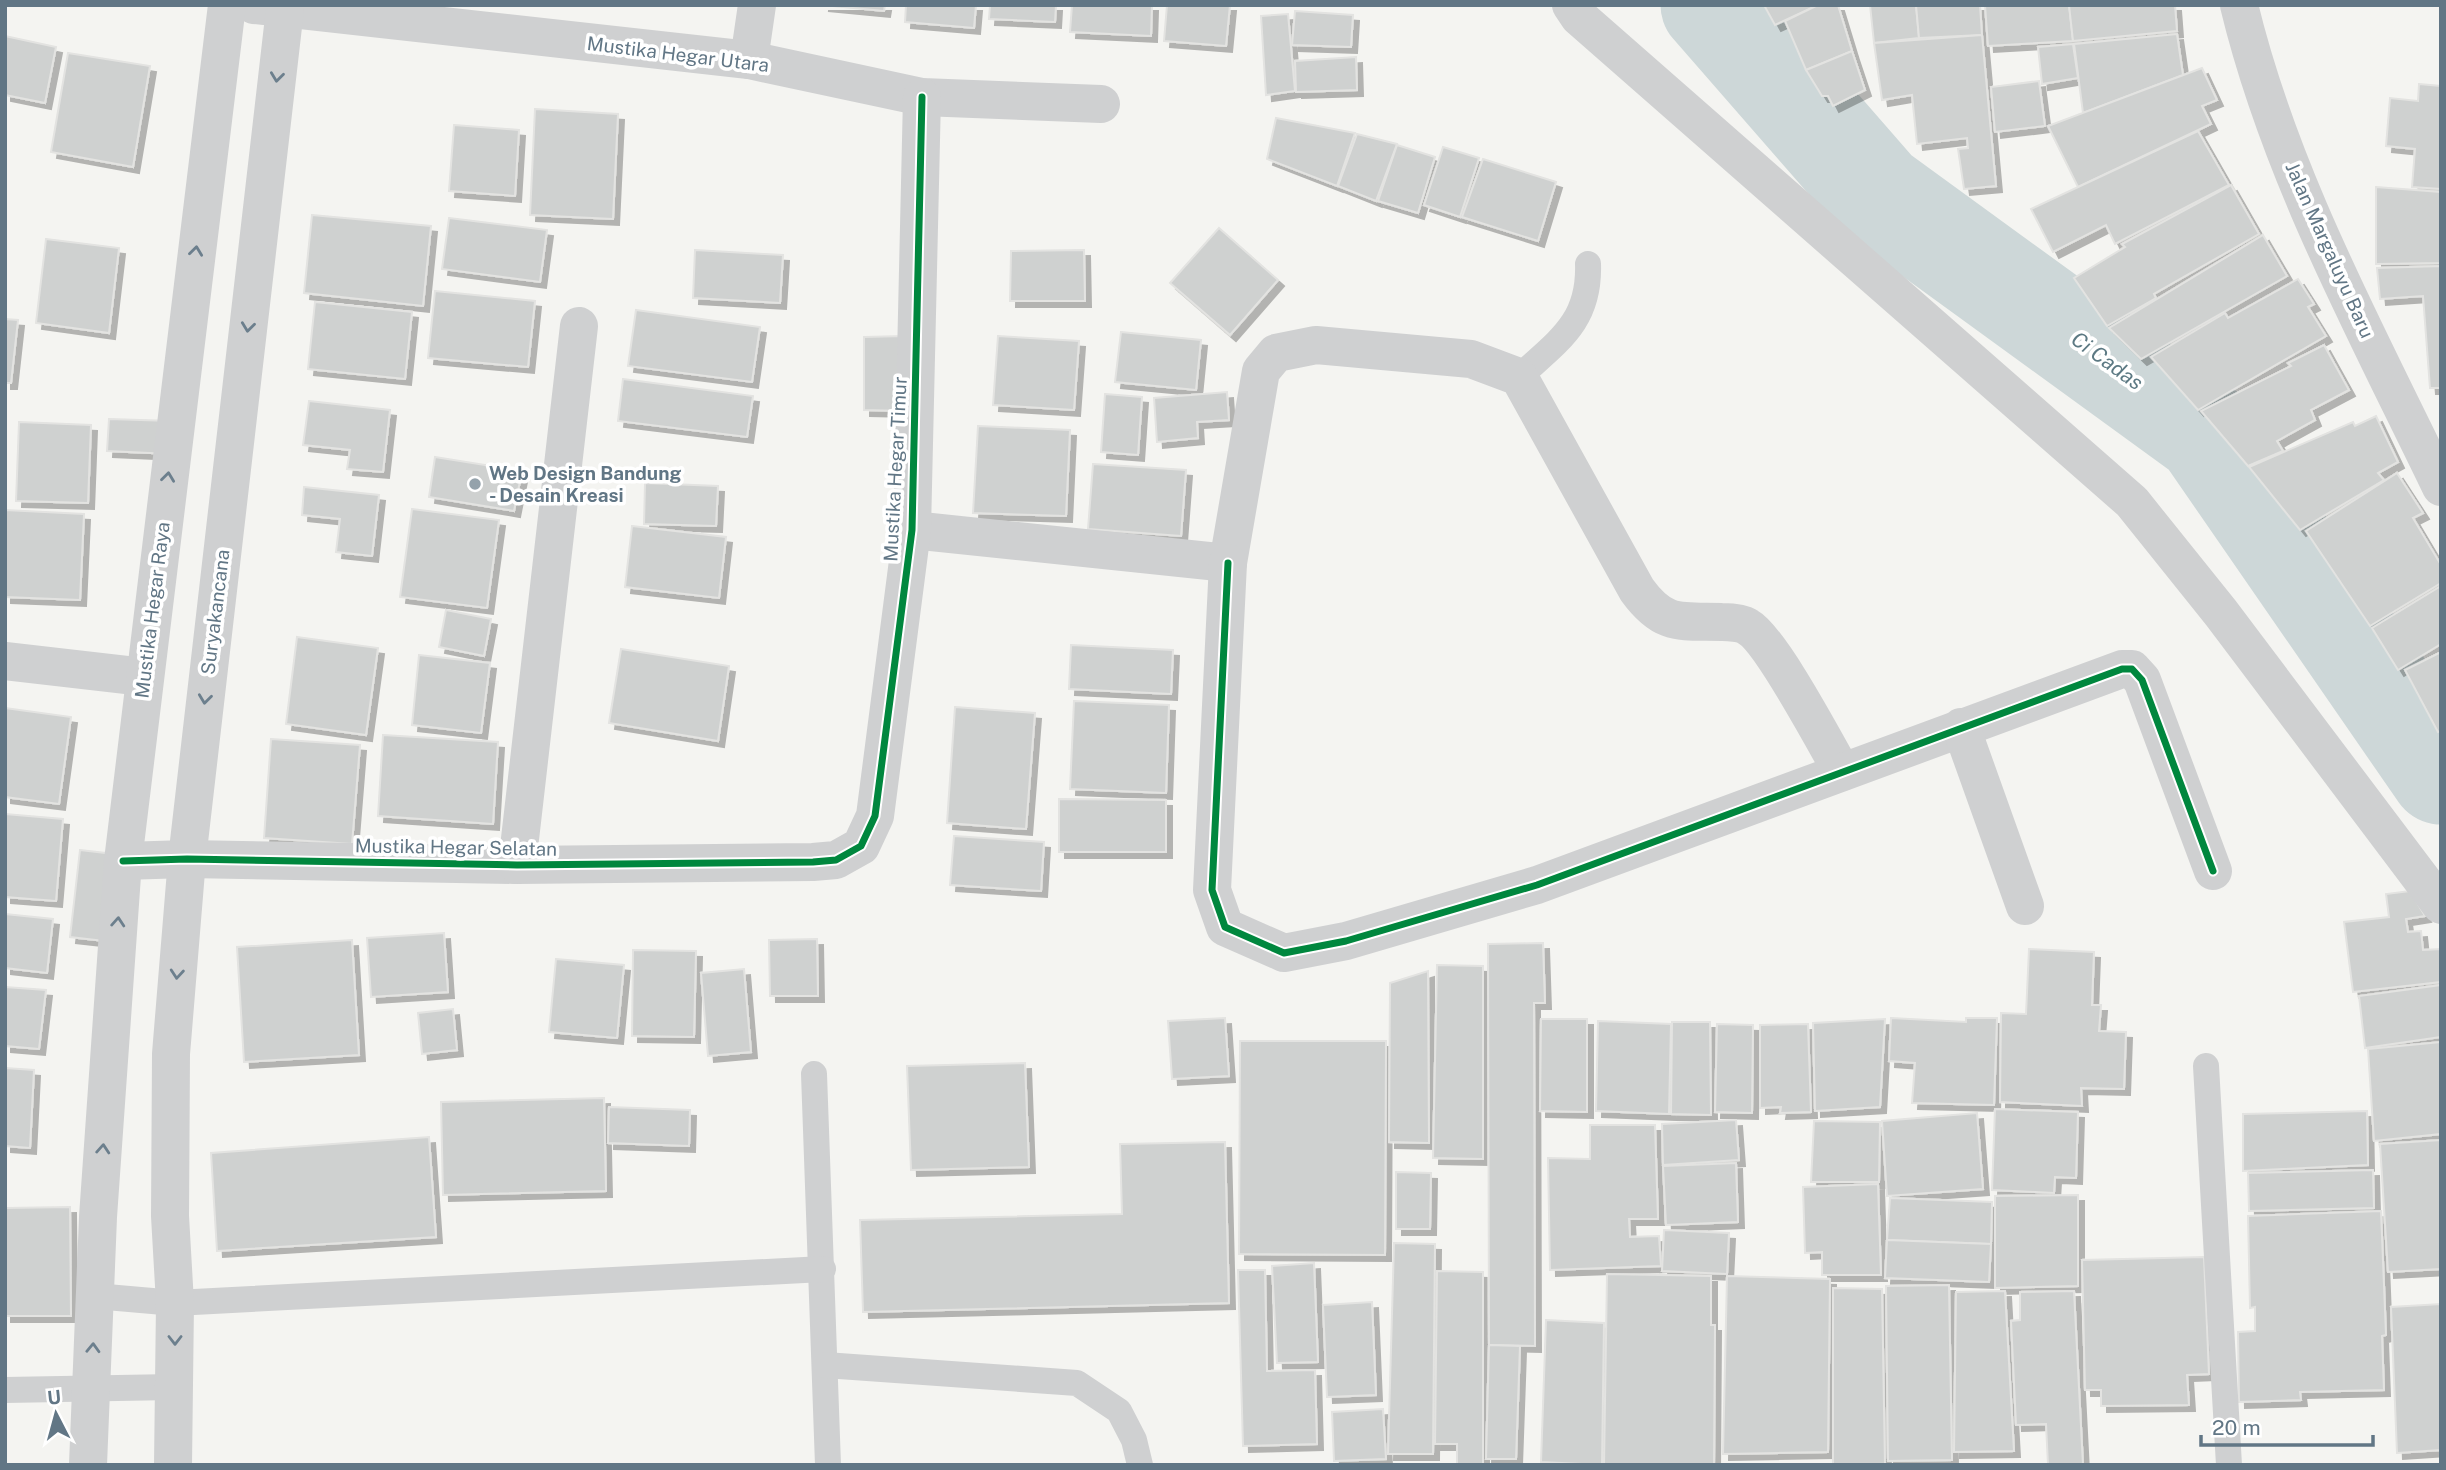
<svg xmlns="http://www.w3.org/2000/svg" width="2446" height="1470" viewBox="0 0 2446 1470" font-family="'Public Sans',sans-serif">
	<defs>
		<filter id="shadow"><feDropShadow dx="6" dy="6" stdDeviation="0" flood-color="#0004"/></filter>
	</defs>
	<rect width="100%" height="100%" fill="#f4f4f1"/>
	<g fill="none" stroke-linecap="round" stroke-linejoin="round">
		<path stroke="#cdd7d8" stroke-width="103" d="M1712 5 1877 194 2206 433 2441 773"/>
	</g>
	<g fill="#cfd1d0" stroke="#e3e3e1" stroke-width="2" filter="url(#shadow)">
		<path d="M822 5H885L884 11Z"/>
		<path d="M906 5H976L974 28 905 22Z"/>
		<path d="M990 5H1056L1055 22 989 19Z"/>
		<path d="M1072 5H1152L1151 36 1070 32Z"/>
		<path d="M1167 5H1230L1226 46 1164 41Z"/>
		<path d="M1764 5H1818L1775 25Z"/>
		<path d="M1818 5H1838L1852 51 1806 70 1785 21Z"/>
		<path d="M1870 5H1916L1919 38 1874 43Z"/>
		<path d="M1916 5H1980L1982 35 1919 38Z"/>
		<path d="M1985 5H2069L2073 41 1988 46Z"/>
		<path d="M2069 5H2175L2177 31 2073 41Z"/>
		<path d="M1295 11 1353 15 1351 47 1292 45Z"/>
		<path d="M1288 14 1295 91 1266 95 1261 16Z"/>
		<path d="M2177 34 2183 75 2083 113 2074 44Z"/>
		<path d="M1982 35 1996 186 1964 189 1958 149 1968 148 1967 138 1917 144 1912 95 1882 100 1874 43Z"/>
		<path d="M5 36 56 47 45 103 5 95Z"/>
		<path d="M2073 44 2078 78 2042 84 2038 47Z"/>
		<path d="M1852 51 1865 90 1833 106 1828 96H1822L1806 70Z"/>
		<path d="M68 53 150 66 133 167 51 152Z"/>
		<path d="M1356 57 1357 90 1296 92 1295 61Z"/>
		<path d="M2202 68 2217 100 2202 106 2211 124 2078 187 2048 126Z"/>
		<path d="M2039 81 2045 126 1995 132 1991 87Z"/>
		<path d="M2419 84 2441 86V189L2412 187 2415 149 2386 146 2390 98 2418 101Z"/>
		<path d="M535 109 618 114 613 219 530 215Z"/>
		<path d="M1276 118 1355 133 1337 186 1267 159Z"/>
		<path d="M454 125 519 130 515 196 449 191Z"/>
		<path d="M2198 131 2229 185 2115 244 2106 225 2053 252 2031 209Z"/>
		<path d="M1357 134 1397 144 1376 201 1338 186Z"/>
		<path d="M1397 145 1435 157 1418 213 1378 201Z"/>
		<path d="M1443 147 1479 158 1460 217 1424 205Z"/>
		<path d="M1483 159 1556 182 1538 241 1462 217Z"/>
		<path d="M2231 185 2259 234 2154 294 2156 298 2107 326 2074 278 2125 247 2122 244Z"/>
		<path d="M2376 187 2441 192V263L2376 264Z"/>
		<path d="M312 215 431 226 423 306 304 293Z"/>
		<path d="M449 218 547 230 540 282 442 269Z"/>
		<path d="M1219 228 1278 280 1230 335 1170 283Z"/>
		<path d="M2263 235 2287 276 2141 359 2109 328Z"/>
		<path d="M46 239 119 248 109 333 36 323Z"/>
		<path d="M695 250 783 255 780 303 693 298Z"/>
		<path d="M1084 250 1085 301H1010L1011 251Z"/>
		<path d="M2441 266V388H2430L2423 296 2380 299 2377 268Z"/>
		<path d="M2298 279 2314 304 2308 307 2326 336 2198 410 2151 357 2225 313 2228 318Z"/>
		<path d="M435 291 535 301 528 367 428 358Z"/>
		<path d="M315 302 412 312 405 379 308 369Z"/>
		<path d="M636 310 760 327 752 382 628 366Z"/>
		<path d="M5 319 18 320 11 383H5Z"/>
		<path d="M1121 332 1201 340 1196 390 1115 382Z"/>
		<path d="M904 336V411L864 410V337Z"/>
		<path d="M998 336 1079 341 1074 410 993 405Z"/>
		<path d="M2324 345 2349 390 2311 410 2315 420 2277 441 2283 451 2248 466 2201 411 2291 366 2288 363Z"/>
		<path d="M623 379 753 396 747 437 618 421Z"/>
		<path d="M1227 392 1229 420 1197 422 1198 438 1157 442 1154 398Z"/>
		<path d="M1105 394 1142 397 1138 455 1101 452Z"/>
		<path d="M309 401 390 410 383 472 347 469 350 450 303 445Z"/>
		<path d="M2376 416 2398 462 2378 473 2384 480 2300 530 2249 467 2353 422 2355 426Z"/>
		<path d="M109 419 172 421 171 454 107 451Z"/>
		<path d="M19 422 91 425 88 503 16 501Z"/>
		<path d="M978 426 1070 430 1066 516 973 513Z"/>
		<path d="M435 457 522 471 514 511 429 497Z"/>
		<path d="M1093 464 1186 470 1181 536 1088 529Z"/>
		<path d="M2397 473 2423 513 2413 518 2441 565V583L2370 626 2306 531Z"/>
		<path d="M645 483 718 486 716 526 644 524Z"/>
		<path d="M304 487 379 495 372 556 336 552 340 519 302 515Z"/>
		<path d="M412 509 499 520 487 608 400 597Z"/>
		<path d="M5 510 84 514 80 600 5 597Z"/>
		<path d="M632 526 726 537 719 598 625 587Z"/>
		<path d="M2441 586V644L2398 670 2372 628Z"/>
		<path d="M446 610 491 619 484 656 439 647Z"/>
		<path d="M297 637 378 648 366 735 286 724Z"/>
		<path d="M1071 645 1173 650 1171 694 1069 689Z"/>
		<path d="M621 649 729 666 718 741 609 723Z"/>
		<path d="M2441 652V731L2438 732 2405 670Z"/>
		<path d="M419 655 490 663 481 733 412 725Z"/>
		<path d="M1074 701 1169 705 1166 793 1070 789Z"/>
		<path d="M955 707 1035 713 1026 829 947 823Z"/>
		<path d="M5 708 71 717 59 804 5 797Z"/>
		<path d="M383 735 498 742 493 824 378 816Z"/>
		<path d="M271 739 360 745 352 844 264 838Z"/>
		<path d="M1059 799 1166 800V852H1059Z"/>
		<path d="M5 814 63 819 56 901 5 897Z"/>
		<path d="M954 836 1044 842 1041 891 950 885Z"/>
		<path d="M80 850 114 854 104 941 70 937Z"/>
		<path d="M2410 891 2425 916 2406 919 2408 932 2421 931 2423 950 2441 949V982L2353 992 2344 922 2389 917 2386 894Z"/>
		<path d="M5 914 53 919 47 973 5 968Z"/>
		<path d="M444 933 448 992 371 997 367 938Z"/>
		<path d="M817 939 818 996H770L769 940Z"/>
		<path d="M352 940 359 1055 244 1062 237 947Z"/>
		<path d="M1543 943 1545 1003H1534L1535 1346 1489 1345 1488 944Z"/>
		<path d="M2029 949 2094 952 2092 1005H2101L2099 1031 2126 1032 2124 1089 2081 1088 2082 1106 2000 1102 2001 1013 2026 1014Z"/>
		<path d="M633 950 696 951 694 1037 632 1036Z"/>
		<path d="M556 959 624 965 617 1038 549 1032Z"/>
		<path d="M1437 965 1483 966V1159L1433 1158Z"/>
		<path d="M744 969 751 1052 708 1056 701 973Z"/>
		<path d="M1428 971 1429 1143 1389 1142 1390 983Z"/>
		<path d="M2441 985V1037L2365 1048 2359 996Z"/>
		<path d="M5 987 46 990 39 1049 5 1046Z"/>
		<path d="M453 1009 457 1050 422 1054 418 1013Z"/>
		<path d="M1225 1018 1229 1076 1172 1079 1168 1021Z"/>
		<path d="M1891 1018 1966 1022V1018H1997L1994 1105 1912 1103 1915 1063 1889 1061Z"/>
		<path d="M1541 1019H1587V1112L1540 1111Z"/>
		<path d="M1885 1019 1880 1107 1815 1111 1813 1023Z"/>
		<path d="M1598 1021 1671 1024 1669 1114 1596 1111Z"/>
		<path d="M1672 1022H1710L1711 1115 1671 1114Z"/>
		<path d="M1717 1024 1753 1025 1752 1113 1715 1112Z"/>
		<path d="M1808 1024 1811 1112 1780 1113 1781 1107 1760 1108V1025Z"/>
		<path d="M1240 1041H1386L1385 1255 1239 1254Z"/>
		<path d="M2441 1042V1134L2374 1141 2368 1049Z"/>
		<path d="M1025 1063 1029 1167 911 1170 907 1066Z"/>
		<path d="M5 1068 34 1070 30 1148 5 1146Z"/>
		<path d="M604 1098 606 1191 443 1195 441 1102Z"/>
		<path d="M609 1107 690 1110 689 1146 608 1143Z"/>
		<path d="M1995 1109 2078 1112 2076 1178 2055 1177 2054 1193 1992 1190Z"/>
		<path d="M2367 1111 2368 1165 2243 1171V1114Z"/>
		<path d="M1977 1113 1983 1189 1887 1196 1882 1121Z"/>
		<path d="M1736 1120 1739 1160 1663 1165 1662 1124Z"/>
		<path d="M1814 1121 1880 1122 1879 1182H1811Z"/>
		<path d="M1590 1125H1655L1658 1219H1629L1630 1237 1659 1236 1661 1266 1550 1270 1548 1158 1590 1159Z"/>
		<path d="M429 1137 436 1237 217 1251 211 1153Z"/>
		<path d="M2441 1140V1269L2388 1272 2380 1144Z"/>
		<path d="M1225 1142 1229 1303 863 1312 860 1220 1122 1214 1120 1144Z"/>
		<path d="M1736 1163 1738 1222 1666 1225 1663 1166Z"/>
		<path d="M2373 1170 2374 1208 2249 1211 2248 1173Z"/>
		<path d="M1396 1172 1431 1173 1430 1229H1396Z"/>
		<path d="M1878 1184 1881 1275H1822V1252L1805 1253 1803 1187Z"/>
		<path d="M2078 1195V1286L1995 1288V1196Z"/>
		<path d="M1890 1198 1992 1202 1991 1244 1887 1240Z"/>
		<path d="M70 1207 71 1316H5V1208Z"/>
		<path d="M2381 1211 2386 1335 2382 1336 2384 1390 2300 1392 2301 1400 2239 1402 2238 1332 2255 1331V1307L2250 1308 2248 1216Z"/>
		<path d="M1664 1230 1729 1233 1727 1274 1662 1271Z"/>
		<path d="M1887 1240 1991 1244 1989 1282 1885 1278Z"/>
		<path d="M1394 1243 1435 1244 1433 1454H1388Z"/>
		<path d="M2204 1257 2209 1374 2187 1375 2189 1405 2101 1406V1390H2085L2082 1260Z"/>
		<path d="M1314 1263 1318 1362 1277 1363 1272 1266Z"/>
		<path d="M1238 1270H1265L1267 1371 1315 1370 1317 1444 1243 1446Z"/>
		<path d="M1437 1271 1483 1272V1465H1457V1444H1435Z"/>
		<path d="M1607 1274 1711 1276V1325H1715L1714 1465H1604Z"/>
		<path d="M1727 1276 1830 1279 1828 1452 1723 1454Z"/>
		<path d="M1949 1285 1952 1460 1888 1461 1886 1286Z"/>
		<path d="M1833 1288 1882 1289 1885 1465H1833Z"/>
		<path d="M2005 1291 2014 1451 1954 1452 1956 1292Z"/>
		<path d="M2074 1291 2083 1465H2048L2046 1424 2016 1425 2011 1321 2020 1320V1292Z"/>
		<path d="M1372 1302 1376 1395 1327 1397 1323 1305Z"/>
		<path d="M2441 1304V1450L2397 1453 2391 1307Z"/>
		<path d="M1546 1320 1604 1323 1602 1465 1541 1462Z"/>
		<path d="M1489 1345 1520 1346 1516 1459H1486Z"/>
		<path d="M1383 1409 1386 1459 1334 1461 1332 1412Z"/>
	</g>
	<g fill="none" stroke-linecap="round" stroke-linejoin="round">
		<g stroke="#cfd0d1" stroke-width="26">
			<path d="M1519 377C1558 341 1590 322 1588 264"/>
			<path d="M2206 1066 2229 1465"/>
			<path d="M814 1074 828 1465"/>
			<path d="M95 1296 175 1303 823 1269"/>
			<path d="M825 1365 1077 1383 1119 1411 1134 1440 1140 1465"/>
			<path d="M5 1390 174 1387"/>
		</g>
		<g stroke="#cfd0d1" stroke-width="38">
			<path d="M254 5 749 60 922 97 1101 104"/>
			<path d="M1571 5 1579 17 2132 502 2221 613 2441 905"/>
			<path d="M2239 5C2280 175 2366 331 2441 487"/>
			<path d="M749 60 757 5"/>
			<path d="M912 530 1228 563 1261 371 1276 353 1316 345 1471 359 1519 377 1637 590C1664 627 1680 621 1722 622 1729 622 1742 623 1748 627 1771 640 1826 744 1842 772"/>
			<path d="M1228 563 1212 890 1225 927 1284 953 1346 941 1537 885 2122 669H2132L2142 680 2213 871"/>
			<path d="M5 661 144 677"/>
			<path d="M1961 727 2025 906"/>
			<path d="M123 861 187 859 517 865 813 862 836 860 861 846 875 816 912 530 922 97"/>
			<path d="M517 865 579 326"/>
			<path d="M88 1465 98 1217 123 861 227 5"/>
			<path d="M173 1465 175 1303 170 1216 171 1054 187 859 285 9"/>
		</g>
		<g stroke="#fff" stroke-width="11">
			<g id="cycleway">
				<path d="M1228 563 1212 890 1225 927 1284 953 1346 941 1537 885 2122 669H2132L2142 680 2213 871"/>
				<path d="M123 861 187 859 517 865 813 862 836 860 861 846 875 816 912 530 922 97"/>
			</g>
		</g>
		<use href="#cycleway" stroke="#00873e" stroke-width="7"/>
	</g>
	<defs><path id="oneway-chevron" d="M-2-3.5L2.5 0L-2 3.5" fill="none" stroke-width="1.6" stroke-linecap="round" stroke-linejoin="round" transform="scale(1.75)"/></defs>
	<g stroke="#6c7f8d">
		<use href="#oneway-chevron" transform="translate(277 77) rotate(97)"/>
		<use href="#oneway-chevron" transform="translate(196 251) rotate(-83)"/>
		<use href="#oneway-chevron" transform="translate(248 327) rotate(97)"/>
		<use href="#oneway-chevron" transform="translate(168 477) rotate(-83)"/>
		<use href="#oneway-chevron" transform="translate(205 699) rotate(97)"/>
		<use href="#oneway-chevron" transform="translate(118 922) rotate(-86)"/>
		<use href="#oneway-chevron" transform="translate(177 974) rotate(95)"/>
		<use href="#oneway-chevron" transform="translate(103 1149) rotate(-86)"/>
		<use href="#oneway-chevron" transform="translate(175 1340) rotate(90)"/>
		<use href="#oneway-chevron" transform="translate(93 1348) rotate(-88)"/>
	</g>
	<circle fill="#94a2ab" stroke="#fff" stroke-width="2.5" cx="475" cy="484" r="7"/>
	<g text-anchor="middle" stroke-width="7" stroke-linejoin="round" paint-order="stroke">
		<g font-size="19" fill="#617685" stroke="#fff">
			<text transform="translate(678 54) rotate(7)" y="7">Mustika Hegar Utara</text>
			<text transform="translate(2330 250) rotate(66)" y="7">Jalan Margaluyu Baru</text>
			<text transform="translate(895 469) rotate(-87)" y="7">Mustika Hegar Timur</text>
			<text transform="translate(152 610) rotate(-83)" y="7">Mustika Hegar Raya</text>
			<text transform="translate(215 612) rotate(-83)" y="7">Suryakancana</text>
			<text transform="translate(456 847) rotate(1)" y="7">Mustika Hegar Selatan</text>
		</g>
		<g font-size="19" font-weight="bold" fill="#617685" stroke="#fff" text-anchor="start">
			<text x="489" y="480">Web Design Bandung<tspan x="489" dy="22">- Desain Kreasi</tspan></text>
		</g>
		<g font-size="21" font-style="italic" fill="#5c7983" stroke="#fff">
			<text transform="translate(2107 361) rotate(36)" y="7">Ci Cadas</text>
		</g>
	</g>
	<rect width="2446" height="1470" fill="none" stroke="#617685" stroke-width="14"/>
	<g transform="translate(56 1414) rotate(354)" stroke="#ffffff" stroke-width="5" paint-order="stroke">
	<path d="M0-5L12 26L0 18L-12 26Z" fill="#617685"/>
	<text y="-10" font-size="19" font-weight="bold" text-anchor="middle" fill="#617685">U</text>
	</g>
	<path d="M2201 1435v10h172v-10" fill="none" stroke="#617685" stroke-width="3.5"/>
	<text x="2212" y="1435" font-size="21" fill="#617685" stroke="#ffffff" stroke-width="5" paint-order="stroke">20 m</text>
</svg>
